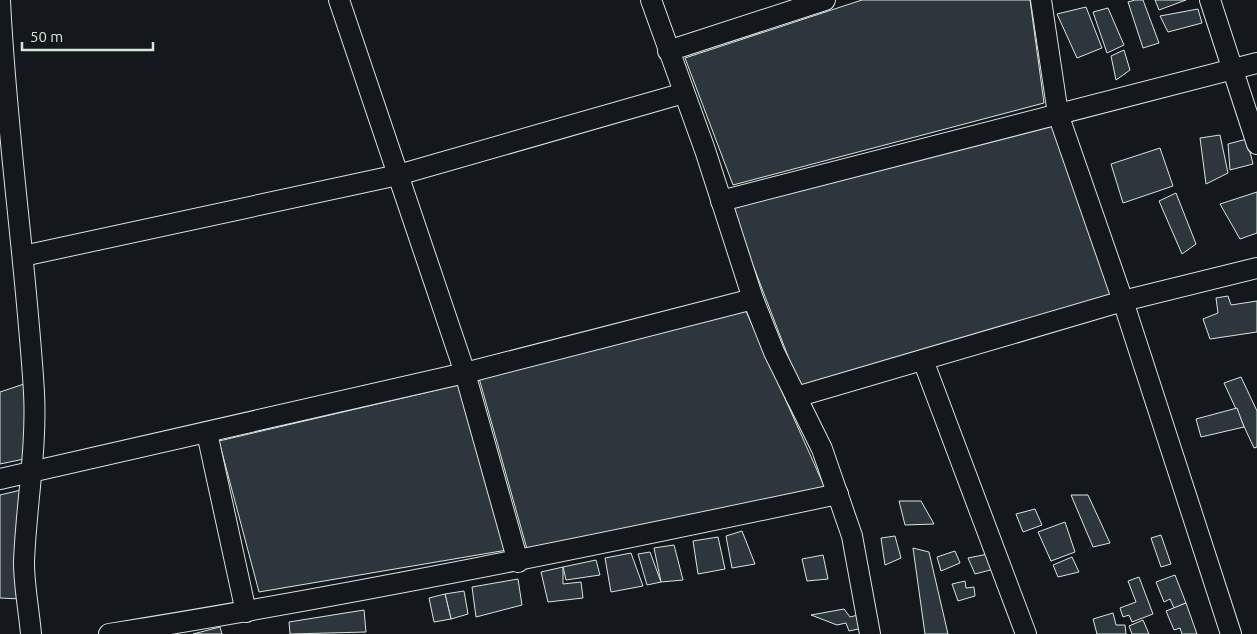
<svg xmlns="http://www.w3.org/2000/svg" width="1257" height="634" font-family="Ubuntu,sans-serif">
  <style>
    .building { fill: #2c363c; stroke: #d8e6dc }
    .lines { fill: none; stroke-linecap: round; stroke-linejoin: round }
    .minor-casing { stroke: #d8e6dc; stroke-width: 22 }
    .minor { stroke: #14181c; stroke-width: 20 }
  </style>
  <rect width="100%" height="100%" fill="#14181c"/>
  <g class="building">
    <polygon points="862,0 1030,0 1044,103 733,185 685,58"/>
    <polygon points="1135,0 1143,0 1159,43 1143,48 1128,2"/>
    <polygon points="1155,0 1186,0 1159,10"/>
    <polygon points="1086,7 1102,48 1077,58 1057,14"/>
    <polygon points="1108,8 1124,45 1107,53 1093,12"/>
    <polygon points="1198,9 1202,23 1168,32 1160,16"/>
    <polygon points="1124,50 1130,70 1116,80 1111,56"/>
    <polygon points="1053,125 1114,297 801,390 731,208"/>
    <polygon points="1220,135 1228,173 1206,184 1200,138"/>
    <polygon points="1247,139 1253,164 1230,170 1228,144"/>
    <polygon points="1160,148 1173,186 1123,203 1111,164"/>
    <polygon points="1257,192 1257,233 1240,239 1220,204"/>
    <polygon points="1176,193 1196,244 1182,254 1159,201"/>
    <polygon points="1228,296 1231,305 1257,301 1257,332 1210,339 1203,319 1218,313 1216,298"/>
    <polygon points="745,309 825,488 527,549 479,378"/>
    <polygon points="1241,377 1257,411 1257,447 1254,448 1224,383"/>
    <polygon points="27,383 24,459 0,464 0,392"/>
    <polygon points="458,385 507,550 259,592 219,441"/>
    <polygon points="1237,408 1244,427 1201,437 1196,419"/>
    <polygon points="21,490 21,599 0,598 0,495"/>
    <polygon points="1071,495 1088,495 1110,543 1093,547"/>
    <polygon points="899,501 921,501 934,524 905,525"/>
    <polygon points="1035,509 1042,525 1023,532 1016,514"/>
    <polygon points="1065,522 1075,552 1051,561 1038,532"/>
    <polygon points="742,531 755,564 732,568 726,536"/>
    <polygon points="1161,535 1171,564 1161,567 1151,538"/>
    <polygon points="895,536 901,558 885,565 881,538"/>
    <polygon points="718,537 725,569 698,574 693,541"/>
    <polygon points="674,545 683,580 661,582 654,548"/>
    <polygon points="913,548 929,552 948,634 925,634"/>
    <polygon points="955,551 960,563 941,571 937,557"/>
    <polygon points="650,552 661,582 647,585 638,554"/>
    <polygon points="631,553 643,586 611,592 605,558"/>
    <polygon points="988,554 994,569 975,574 968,558"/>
    <polygon points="823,555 828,579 807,581 802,559"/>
    <polygon points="1072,557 1079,572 1058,577 1053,565"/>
    <polygon points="596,560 600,575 566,580 563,567"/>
    <polygon points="563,567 563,584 581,582 583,598 548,602 541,572"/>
    <polygon points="1175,575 1186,603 1174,608 1170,599 1164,602 1156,582"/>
    <polygon points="1139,577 1153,614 1132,622 1129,615 1123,617 1120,608 1136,602 1128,581"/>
    <polygon points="518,579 522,605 476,617 472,587"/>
    <polygon points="965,581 966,588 974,587 975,596 958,601 952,584"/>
    <polygon points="464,591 468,614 451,619 445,594"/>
    <polygon points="445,594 451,619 434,622 429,598"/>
    <polygon points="1186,603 1197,634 1182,634 1180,628 1174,630 1166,611"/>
    <polygon points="844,609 850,617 862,614 863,628 849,631 846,623 837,625 811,615"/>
    <polygon points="364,610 366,632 290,634 289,622"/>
    <polygon points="1113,613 1116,625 1125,625 1126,634 1097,634 1093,619"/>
    <polygon points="1143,620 1149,634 1132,634 1129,626"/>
    <polygon points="220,627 222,634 193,634"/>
  </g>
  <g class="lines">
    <defs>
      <g id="minor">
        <path d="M0 0C6 131 26 261 34 392 37 449 26 506 24 562 24 586 29 611 31 634"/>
        <polyline points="339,0 465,373 518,562"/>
        <polyline points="651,0 705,150 753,299 774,352 822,449 852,536 870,634"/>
        <polyline points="1041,0 1058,114 1123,301 1231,634"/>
        <polyline points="1210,0 1257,144"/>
        <polyline points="668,51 825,0"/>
        <polyline points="721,201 1257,63"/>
        <polyline points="23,256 398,175 684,93"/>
        <polyline points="923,360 1026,634"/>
        <polyline points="796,397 1123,301 1257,268"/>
        <polyline points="207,433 246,612"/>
        <polyline points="0,479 465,373 753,299"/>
        <path d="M109 634C354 595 596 545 838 494"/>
      </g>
    </defs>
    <use href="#minor" class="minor-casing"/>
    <use href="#minor" class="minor"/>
  </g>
  <path d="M22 42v8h131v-8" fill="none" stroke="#d8e6dc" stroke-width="2.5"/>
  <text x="30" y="42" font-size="15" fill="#d8e6dc" stroke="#14181c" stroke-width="4" paint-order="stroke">50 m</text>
</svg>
